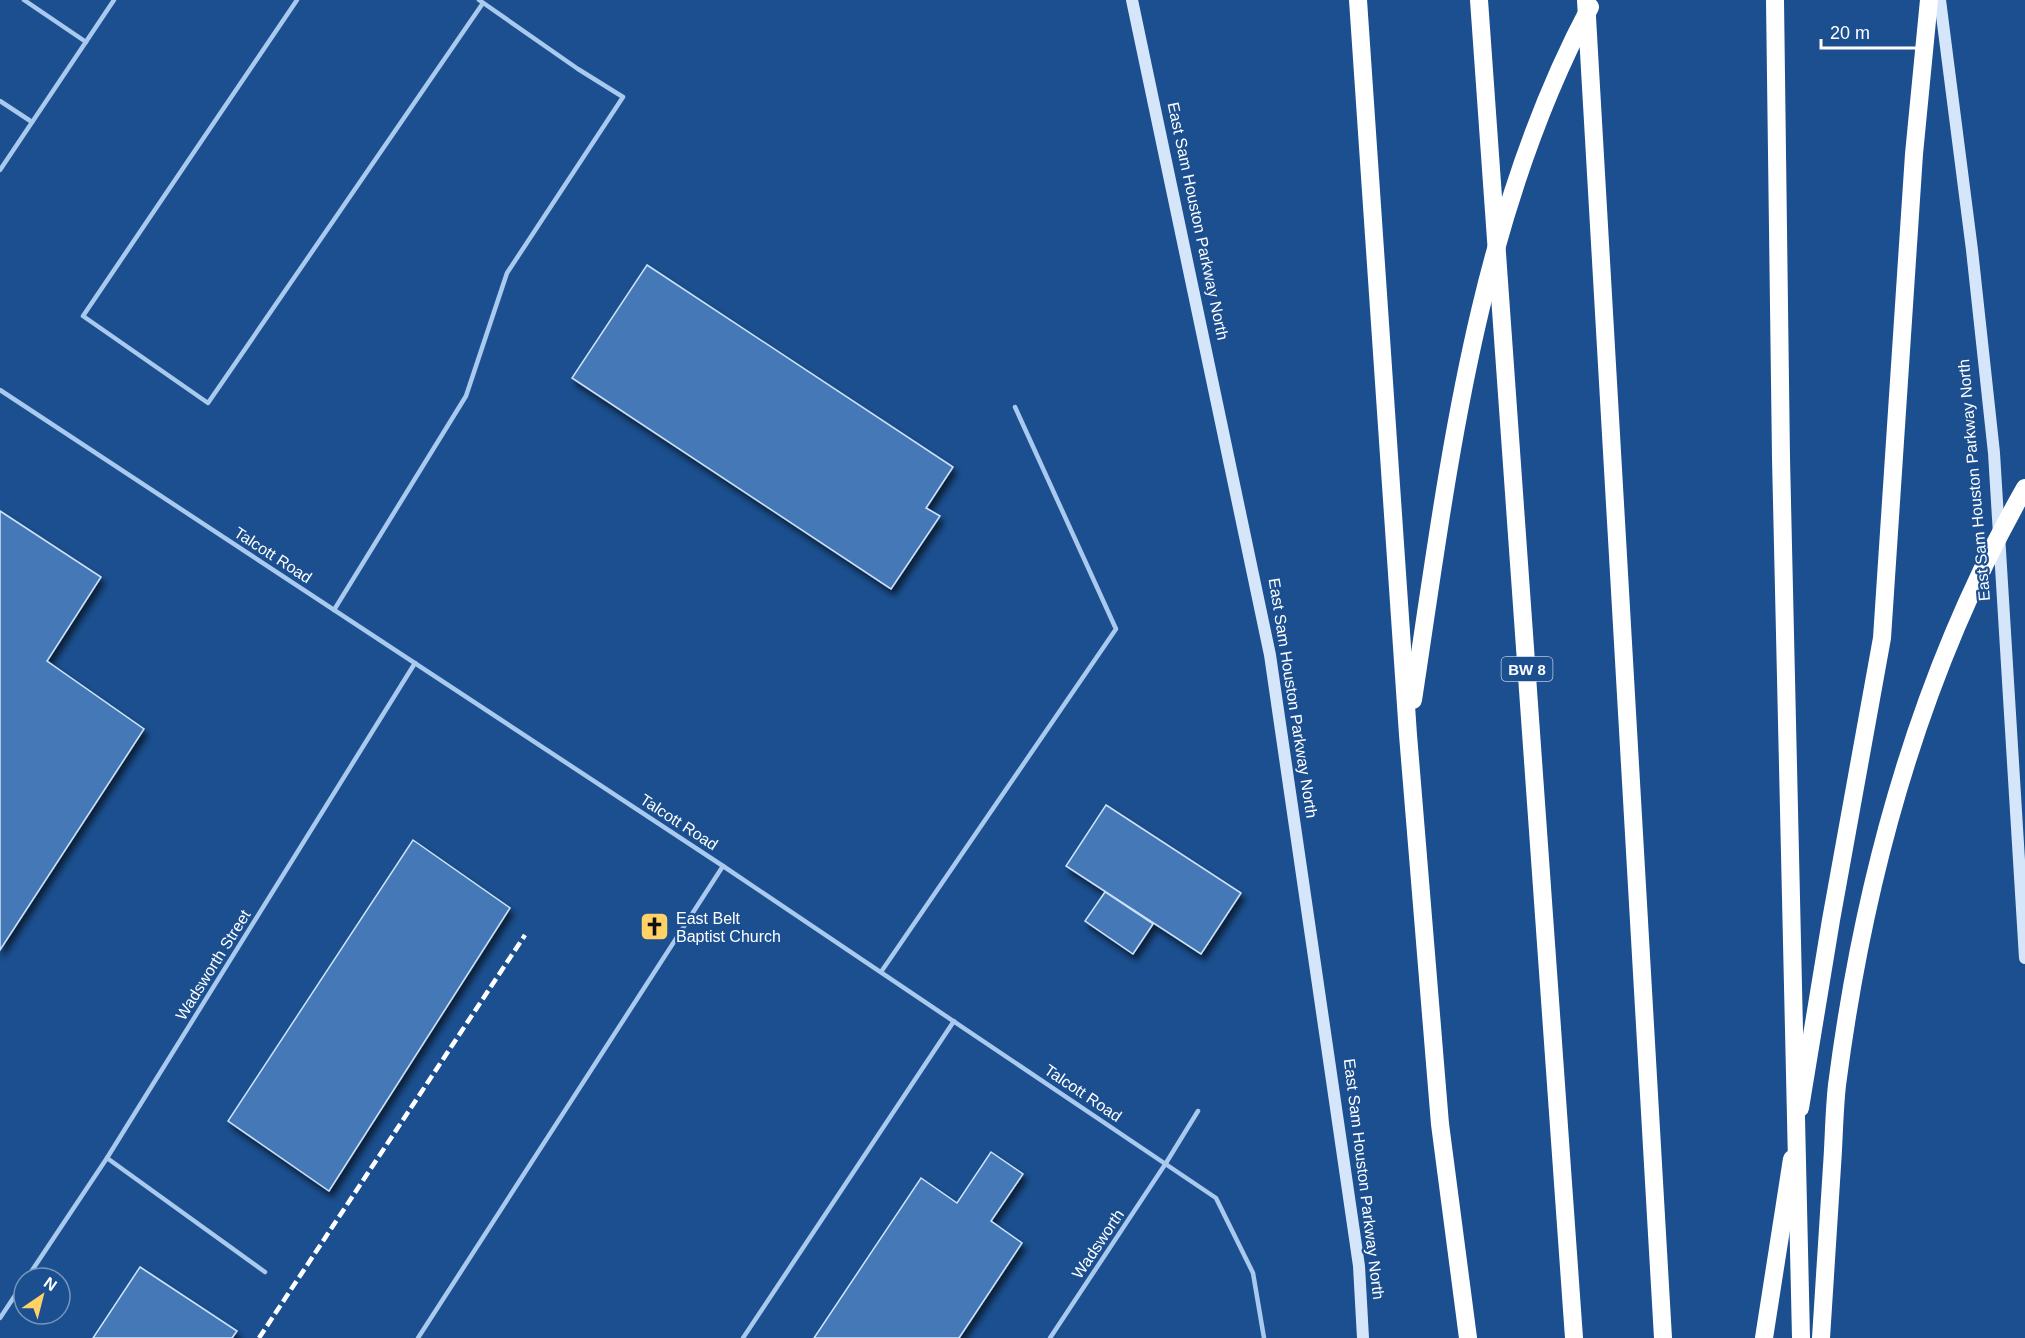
<svg xmlns="http://www.w3.org/2000/svg" width="2025" height="1338" font-family="Helvetica,sans-serif">
  <style>
    .building { fill: #4478b7; stroke: #cfe3fa; stroke-width: 1.5; filter: url(#shadow) }
    .lines { fill: none; stroke-linecap: round; stroke-linejoin: round }
    .service { stroke: #a9c9ee; stroke-width: 4.5 }
    .secondary { stroke: #d6e6fa; stroke-width: 12 }
    .motorway { stroke: #fff; stroke-width: 18 }
    .rail { stroke: #fff; stroke-width: 4.5; stroke-dasharray: 10 4.5; stroke-linecap: butt }
    .motorway-bridge { stroke: #fff; stroke-width: 18 }
    .labels { text-anchor: middle; dominant-baseline: central; stroke-width: 4.5; stroke-linejoin: round; paint-order: stroke }
    .shield { fill: #1b4f8f; stroke: #bbcadd; stroke-width: 1.5 }
    .shield-label { font-size: 15px; font-weight: bold; fill: #fff }
    .street-label { font-size: 16px; fill: #fff; stroke: #1b4f8f }
    .poi-label { font-size: 16px; fill: #fff; stroke: #1b4f8f; text-anchor: start }
  </style>
  <defs>
    <filter id="shadow"><feDropShadow dx="3.5" dy="6" stdDeviation="3" flood-color="#0009"/></filter>
  </defs>
  <rect width="100%" height="100%" fill="#1b4f8f"/>
  <g class="building">
    <polygon points="647,265 953,467 926,508 940,516 891,589 572,378"/>
    <polygon points="0,511 101,577 47,661 144,729 0,950"/>
    <polygon points="1106,805 1241,893 1201,954 1066,866"/>
    <polygon points="413,840 510,908 329,1191 228,1121"/>
    <polygon points="1105,892 1153,924 1133,954 1085,921"/>
    <polygon points="991,1152 1023,1174 991,1221 1022,1243 959,1338 814,1338 921,1178 957,1203"/>
    <polygon points="140,1267 237,1331 232,1338 93,1338"/>
  </g>
  <g class="lines">
    <g class="service">
      <polyline points="24,0 86,42"/>
      <polyline points="297,0 83,316 208,403 483,3"/>
      <polyline points="0,101 32,122"/>
      <polyline points="0,170 114,0"/>
      <polyline points="0,390 723,866 1216,1198 1253,1273 1264,1338"/>
      <polyline points="334,610 466,396 507,273 623,97 578,69 479,0"/>
      <polyline points="881,972 1116,629 1015,407"/>
      <polyline points="107,1158 265,1272"/>
      <polyline points="27,1278 107,1158 415,663"/>
      <polyline points="0,1318 24,1282"/>
      <polyline points="418,1338 723,866"/>
      <polyline points="743,1338 954,1021"/>
      <polyline points="1050,1338 1166,1163 1198,1111"/>
    </g>
    <g class="secondary">
      <polyline points="1132,0 1270,655 1359,1266 1363,1338"/>
      <polyline points="1940,0 1972,250 1994,453 2025,958"/>
    </g>
    <g class="motorway">
      <polyline points="1358,0 1408,735 1440,1124 1468,1338"/>
      <polyline points="1775,0 1781,458"/>
      <path d="M1413 700C1449 464 1476 221 1590 7"/>
      <polyline points="1800,1108 1831,920 1882,638 1914,154 1929,0"/>
      <polyline points="1764,1338 1792,1159"/>
    </g>
    <polyline class="rail" points="259,1338 525,935"/>
    <g class="motorway-bridge">
      <polyline points="1479,0 1574,1338"/>
      <polyline points="1586,0 1663,1338"/>
      <polyline points="1781,458 1801,1338"/>
      <path d="M1821 1338C1825 1281 1828 1223 1832 1166 1834 1139 1834 1112 1837 1085 1864 876 1920 672 2025 488"/>
    </g>
  </g>
  <defs>
    <symbol id="church-square" viewBox="-11 -11 22 22"><rect x="-9" y="-9" width="18" height="18" rx="4" fill="#ffd166" stroke="#1b4f8f"/><path d="M-1.2-6h2.4v3.5h3.3v2.4h-3.3V6h-2.4V-.1h-3.3v-2.4h3.3Z" fill="#111"/></symbol>
  </defs>
  <g fill-rule="evenodd">
    <use href="#church-square" x="638" y="910" width="33" height="33"/>
  </g>
  <g class="labels">
    <rect class="shield" x="1501.5" y="657" width="51" height="24" rx="4.5"/>
    <g class="shield-label">
      <text x="1527" y="669">BW 8</text>
    </g>
    <g class="street-label">
      <text transform="translate(1198 221) rotate(78)">East Sam Houston Parkway North</text>
      <text transform="translate(1974 480) rotate(-95)">East Sam Houston Parkway North</text>
      <text transform="translate(273 555) rotate(33)">Talcott Road</text>
      <text transform="translate(1293 698) rotate(81)">East Sam Houston Parkway North</text>
      <text transform="translate(679 822) rotate(33)">Talcott Road</text>
      <text transform="translate(213 965) rotate(-58)">Wadsworth Street</text>
      <text transform="translate(1083 1093) rotate(34)">Talcott Road</text>
      <text transform="translate(1364 1179) rotate(83)">East Sam Houston Parkway North</text>
      <text transform="translate(1098 1244) rotate(-56)">Wadsworth</text>
    </g>
    <g class="poi-label">
      <text x="676" y="918">East Belt<tspan x="676" dy="18">Baptist Church</tspan></text>
    </g>
  </g>
  <g transform="translate(42 1296) rotate(35)"><circle r="28" fill="#1b4f8f" stroke="#7695bc" stroke-width="1.5"/>
  <path d="M0-4.5L10 22L0 15L-10 22Z" fill="#ffd166"/>
  <text y="-9" font-size="16" font-weight="bold" text-anchor="middle" fill="#ffffff">N</text>
  </g>
  <path d="M1821 39v9h110v-9" fill="none" stroke="#ffffff" stroke-width="3"/>
  <text x="1830" y="39" font-size="18" fill="#ffffff" stroke="#1b4f8f" stroke-width="4.5" paint-order="stroke">20 m</text>
</svg>
